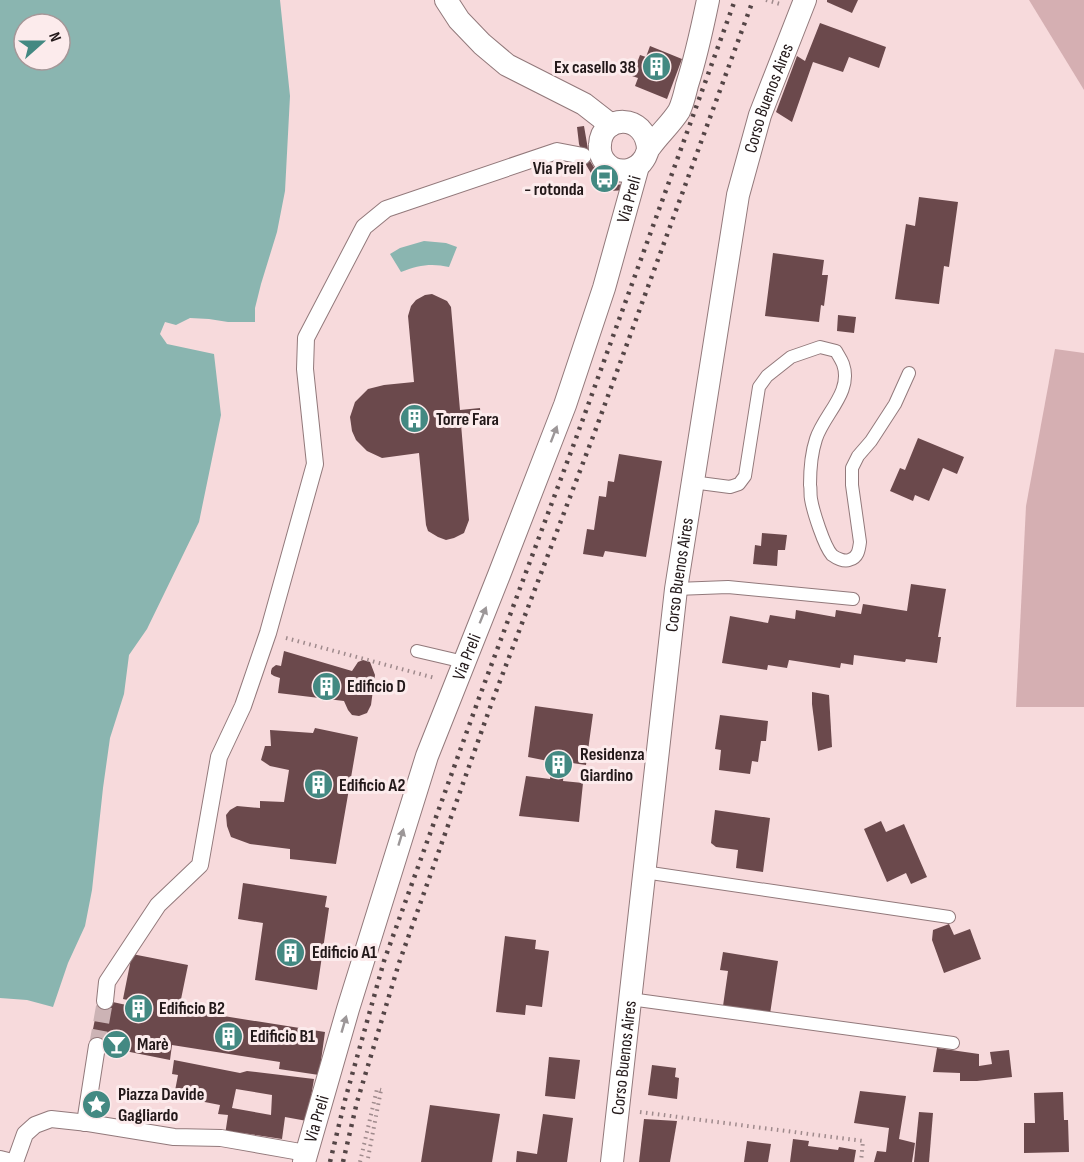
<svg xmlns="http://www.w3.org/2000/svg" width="1084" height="1162" font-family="'Sofia Sans Condensed',sans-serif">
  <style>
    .green { fill: #d5afb2 }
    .water { fill: #8ab5b0; fill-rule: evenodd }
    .building { fill: #6b494c; fill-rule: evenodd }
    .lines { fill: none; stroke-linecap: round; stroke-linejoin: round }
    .pedestrian-tunnel { stroke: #ccb3b5; stroke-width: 16; stroke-dasharray: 16 8; stroke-linecap: butt }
    .service-casing { stroke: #92797b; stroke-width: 14 }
    .pedestrian-casing { stroke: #92797b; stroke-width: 18 }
    .minor-casing { stroke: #92797b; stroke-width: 24 }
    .path { stroke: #9f8a8c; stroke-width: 4; stroke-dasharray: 1.5 4.5; stroke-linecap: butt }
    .service { stroke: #fff; stroke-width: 12 }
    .pedestrian { stroke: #fff; stroke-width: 16 }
    .minor { stroke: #fff; stroke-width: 22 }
    .rail { stroke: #544546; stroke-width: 4.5; stroke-dasharray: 3 6; stroke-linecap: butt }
    .oneway { fill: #9c9798 }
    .labels { text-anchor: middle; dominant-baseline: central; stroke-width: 6; stroke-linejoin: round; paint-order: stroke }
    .poi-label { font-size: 18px; font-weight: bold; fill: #221819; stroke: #fcebec; text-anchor: start }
    .street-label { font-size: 18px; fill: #221819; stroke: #fcebec }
  </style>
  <rect width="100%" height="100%" fill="#f7dadc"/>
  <g class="green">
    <polygon points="1029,0 1084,0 1084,90"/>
    <polygon points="1055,349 1084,353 1084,707 1016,707 1026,506"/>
  </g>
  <g class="water">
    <path d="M0 0H280L290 96 285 191 277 232 261 284 255 308V322H228L209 319 190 318 176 325 165 322 160 334 167 344 214 354 221 415 199 522 147 629 129 655 124 694 110 738 103 788 92 890 85 926 68 963 53 1007 27 1000 0 998ZM24 24H60V60H24Z"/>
    <path d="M424 241 446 243 457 247 449 267C432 263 418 265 401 272L390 254 400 248Z"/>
  </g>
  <g class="building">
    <polygon points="827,0 858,0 852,13 827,2"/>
    <polygon points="820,23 886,47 879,68 849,57 843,72 813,62 792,122 776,112 797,56 805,61"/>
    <polygon points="650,46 682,59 667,99 635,86 638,78 632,76 640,55 646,57"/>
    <polygon points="584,126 590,161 600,177 613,185 627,184 627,190 609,191 595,180 585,163 579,144 577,127"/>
    <polygon points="919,197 958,202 949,267 944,266 939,304 895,299 906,224 915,226"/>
    <polygon points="773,253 824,260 822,275 828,275 824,306 821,305 819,322 765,316"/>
    <polygon points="432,294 447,301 451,307 460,410 480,408 481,422 461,424 469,520 464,533 454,538 446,540 438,537 428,531 426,525 419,453 382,458 367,451 356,440 352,431 350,417 355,402 368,389 384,385 414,382 408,316 411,306 416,300 425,295"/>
    <polygon points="838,315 856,317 854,333 837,331"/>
    <polygon points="918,438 964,457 957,474 943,468 929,501 915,495 913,501 890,491 900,468 905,470"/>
    <polygon points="619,454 662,461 646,557 605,551 603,557 583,554 587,529 594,530 599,496 606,497 608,481 614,482"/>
    <polygon points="762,533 787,535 785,550 778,550 777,566 753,564 755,545 761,546"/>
    <polygon points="911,584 946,589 938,637 941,637 937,663 906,659 905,662 854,655 853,665 841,663 840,668 789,660 787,668 768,665 767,670 722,663 730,616 768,623 770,615 795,619 796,610 835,617 836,610 861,614 863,604 907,611"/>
    <polygon points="284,651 352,671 358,662 363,660 370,662 375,675 371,705 367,713 359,716 352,715 348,710 344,701 278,693 280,678 274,676 271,674 271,671 272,668 276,665 281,666"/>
    <polygon points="812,692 829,695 832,747 818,751 812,704"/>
    <polygon points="535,706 593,714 586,765 565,762 563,781 583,783 579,822 519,816 526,776 550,779 553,762 528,757"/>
    <polygon points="720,715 768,721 766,741 761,741 758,762 752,761 750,774 719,770 721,750 715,749"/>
    <polygon points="315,728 358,737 336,864 290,859 290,849 250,844 231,837 227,826 226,815 230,810 237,806 260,808 260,801 284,802 289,770 270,766 261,760 265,746 271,746 270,730 313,733"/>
    <polygon points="715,810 770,818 763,872 736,868 738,850 716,847 711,843"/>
    <polygon points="881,821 886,832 904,824 927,877 911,884 906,873 887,882 864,829"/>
    <polygon points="243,883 327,896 325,907 329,908 317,990 255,980 263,923 238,919"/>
    <polygon points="949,924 954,935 970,929 981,959 944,973 932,940 933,930"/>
    <polygon points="505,936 536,940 535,949 549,951 542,1007 526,1005 525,1015 496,1012"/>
    <polygon points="723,952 778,961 770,1014 723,1006 728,971 720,970"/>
    <polygon points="132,954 188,965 179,1009 325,1032 319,1075 279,1069 280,1062 172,1045 170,1060 90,1044 99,999 131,1006 132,1001 123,999"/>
    <polygon points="937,1048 979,1054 979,1066 992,1064 990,1052 1009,1050 1012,1077 977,1081 960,1081 960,1073 933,1072"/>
    <polygon points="549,1057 580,1060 575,1099 545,1096"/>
    <path d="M174 1060 240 1073 247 1071 314 1079 307 1121 285 1117 282 1139 242 1133 241 1138 225 1135 228 1115 218 1114 220 1105 174 1096 178 1075 172 1074ZM236 1089 272 1095 271 1115 232 1108Z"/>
    <polygon points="652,1065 676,1068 675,1077 679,1078 677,1099 648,1095"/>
    <polygon points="860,1091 906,1096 899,1139 915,1143 912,1162 874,1162 877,1151 886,1152 889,1128 854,1123"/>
    <polygon points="1063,1092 1064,1120 1068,1120 1069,1152 1024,1153 1024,1123 1035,1123 1034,1093"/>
    <polygon points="430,1105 500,1114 492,1162 421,1162"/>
    <polygon points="919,1112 933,1113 929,1162 914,1162"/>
    <polygon points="543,1114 573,1118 567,1162 516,1162 517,1151 537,1154"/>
    <polygon points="644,1119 677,1121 670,1162 639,1162"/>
    <polygon points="793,1139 809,1141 808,1146 838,1150 839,1147 856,1150 854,1162 790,1162"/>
    <polygon points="747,1141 771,1144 768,1162 744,1162"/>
  </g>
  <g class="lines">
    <polyline class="pedestrian-tunnel" points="97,1046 105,1001"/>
    <defs>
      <g id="service">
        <path d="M692 482 730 487 739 484 745 476 759 387 767 376 791 357 820 347 836 351C838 355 841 359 843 364 853 392 824 414 816 439 811 454 810 470 810 485 811 489 810 494 811 499 813 511 824 546 832 555 836 558 844 562 849 560 858 558 859 550 860 542L852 485V468L858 456 871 441 895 404 909 373"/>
        <polyline points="676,589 728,587 853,599"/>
        <polyline points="417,651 464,662"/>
        <polyline points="644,872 949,917"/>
        <polyline points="630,999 953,1043"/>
      </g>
      <g id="pedestrian">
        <polyline points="105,1001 107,982 158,905 200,865 219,757 243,706 268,633 315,464 305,369 306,338 364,227 386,209 557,151 583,156"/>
        <polyline points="85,1123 97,1046"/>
        <polyline points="0,1159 12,1162"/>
        <polyline points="15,1162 25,1134 35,1125 51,1119 88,1123 174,1137 221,1138 306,1153"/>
      </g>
      <g id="minor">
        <polyline points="446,0 459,20 482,44 507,65 584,104 611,125"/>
        <path d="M648 149C646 113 601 114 600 145 599 154 604 163 612 168 624 174 638 169 644 159 647 155 647 150 650 147 659 134 671 124 679 111 683 103 685 93 687 85 696 57 702 29 708 0"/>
        <path id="s1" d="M304 1162 348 1009 427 756 499 575 565 405 604 288 638 166"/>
        <path id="s2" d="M612 1162 676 589 738 195 760 115 805 0"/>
      </g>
    </defs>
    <use href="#service" class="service-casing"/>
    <use href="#pedestrian" class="pedestrian-casing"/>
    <use href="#minor" class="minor-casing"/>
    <g class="path">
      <polyline points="766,0 780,4"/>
      <polyline points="286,638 435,678"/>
      <polyline points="640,1112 863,1141 861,1162"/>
      <polyline points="368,1158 381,1090"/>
      <polyline points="360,1162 377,1089 381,1090"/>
    </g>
    <use href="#service" class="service"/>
    <use href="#pedestrian" class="pedestrian"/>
    <use href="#minor" class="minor"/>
    <g class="rail">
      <polyline points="330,1162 345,1100 384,961 479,698 575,441 735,0"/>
      <polyline points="343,1162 357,1102 399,963 492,702 594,434 752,3"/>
    </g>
  </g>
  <defs><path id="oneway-solid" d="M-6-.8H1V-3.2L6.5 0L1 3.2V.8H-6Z" transform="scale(1.5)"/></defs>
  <g class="oneway">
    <use href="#oneway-solid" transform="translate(554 434) rotate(-69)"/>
    <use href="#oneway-solid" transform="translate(483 615) rotate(-68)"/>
    <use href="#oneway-solid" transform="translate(401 837) rotate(-73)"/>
    <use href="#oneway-solid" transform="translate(344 1024) rotate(-74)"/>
  </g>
  <defs>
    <symbol id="building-disc" viewBox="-11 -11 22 22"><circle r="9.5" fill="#438982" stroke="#fcebec"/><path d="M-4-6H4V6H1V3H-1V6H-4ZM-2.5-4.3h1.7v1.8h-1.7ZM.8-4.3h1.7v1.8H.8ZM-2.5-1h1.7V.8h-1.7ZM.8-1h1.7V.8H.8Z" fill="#fff"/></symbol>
    <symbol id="bus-disc" viewBox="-11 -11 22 22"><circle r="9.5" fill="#438982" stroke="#fcebec"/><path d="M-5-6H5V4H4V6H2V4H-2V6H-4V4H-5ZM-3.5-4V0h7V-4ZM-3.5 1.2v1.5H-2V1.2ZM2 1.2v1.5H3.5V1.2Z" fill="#fff"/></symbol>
    <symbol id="bar-disc" viewBox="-11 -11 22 22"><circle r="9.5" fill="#438982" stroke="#fcebec"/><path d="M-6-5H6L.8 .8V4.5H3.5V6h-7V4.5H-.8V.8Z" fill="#fff"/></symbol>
    <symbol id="sight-disc" viewBox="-11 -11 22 22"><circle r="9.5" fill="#438982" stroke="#fcebec"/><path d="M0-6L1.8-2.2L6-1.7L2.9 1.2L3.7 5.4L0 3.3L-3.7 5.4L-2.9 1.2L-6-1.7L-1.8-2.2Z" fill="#fff"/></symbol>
  </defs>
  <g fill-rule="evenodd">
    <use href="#building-disc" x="640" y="50" width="33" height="33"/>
    <use href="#bus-disc" x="588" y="162" width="33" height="33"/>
    <use href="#building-disc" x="398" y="402" width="33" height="33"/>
    <use href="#building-disc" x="310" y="670" width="33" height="33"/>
    <use href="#building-disc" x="542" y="748" width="33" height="33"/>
    <use href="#building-disc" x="302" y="768" width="33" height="33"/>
    <use href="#building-disc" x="274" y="936" width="33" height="33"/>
    <use href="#building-disc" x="122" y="992" width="33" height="33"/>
    <use href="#building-disc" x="212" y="1020" width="33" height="33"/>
    <use href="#bar-disc" x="100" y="1028" width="33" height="33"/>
    <use href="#sight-disc" x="80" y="1088" width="33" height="33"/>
  </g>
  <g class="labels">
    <g class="poi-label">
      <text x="636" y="67" text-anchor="end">Ex casello 38</text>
      <text x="584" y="168" text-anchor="end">Via Preli<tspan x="584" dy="21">- rotonda</tspan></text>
      <text x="436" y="419">Torre Fara</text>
      <text x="347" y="686">Edificio D</text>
      <text x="580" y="754">Residenza<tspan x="580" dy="21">Giardino</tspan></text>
      <text x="339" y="785">Edificio A2</text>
      <text x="312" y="952">Edificio A1</text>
      <text x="159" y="1008">Edificio B2</text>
      <text x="250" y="1036">Edificio B1</text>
      <text x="137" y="1044">Marè</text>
      <text x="118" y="1094">Piazza Davide<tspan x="118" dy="21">Gagliardo</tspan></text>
    </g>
    <g class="street-label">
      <text stroke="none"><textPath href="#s2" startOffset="1077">Corso Buenos Aires</textPath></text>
      <text stroke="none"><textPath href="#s1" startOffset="1017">Via Preli</textPath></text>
      <text stroke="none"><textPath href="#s2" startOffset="591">Corso Buenos Aires</textPath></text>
      <text stroke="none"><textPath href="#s1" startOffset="531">Via Preli</textPath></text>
      <text stroke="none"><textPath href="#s2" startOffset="105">Corso Buenos Aires</textPath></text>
      <text stroke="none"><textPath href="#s1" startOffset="45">Via Preli</textPath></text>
    </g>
  </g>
  <g transform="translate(42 42) rotate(69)"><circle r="28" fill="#fcebec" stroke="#a59798" stroke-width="1.5"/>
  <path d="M0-4.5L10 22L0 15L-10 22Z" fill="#438982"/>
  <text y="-9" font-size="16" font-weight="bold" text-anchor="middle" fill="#221819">N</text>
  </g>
</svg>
